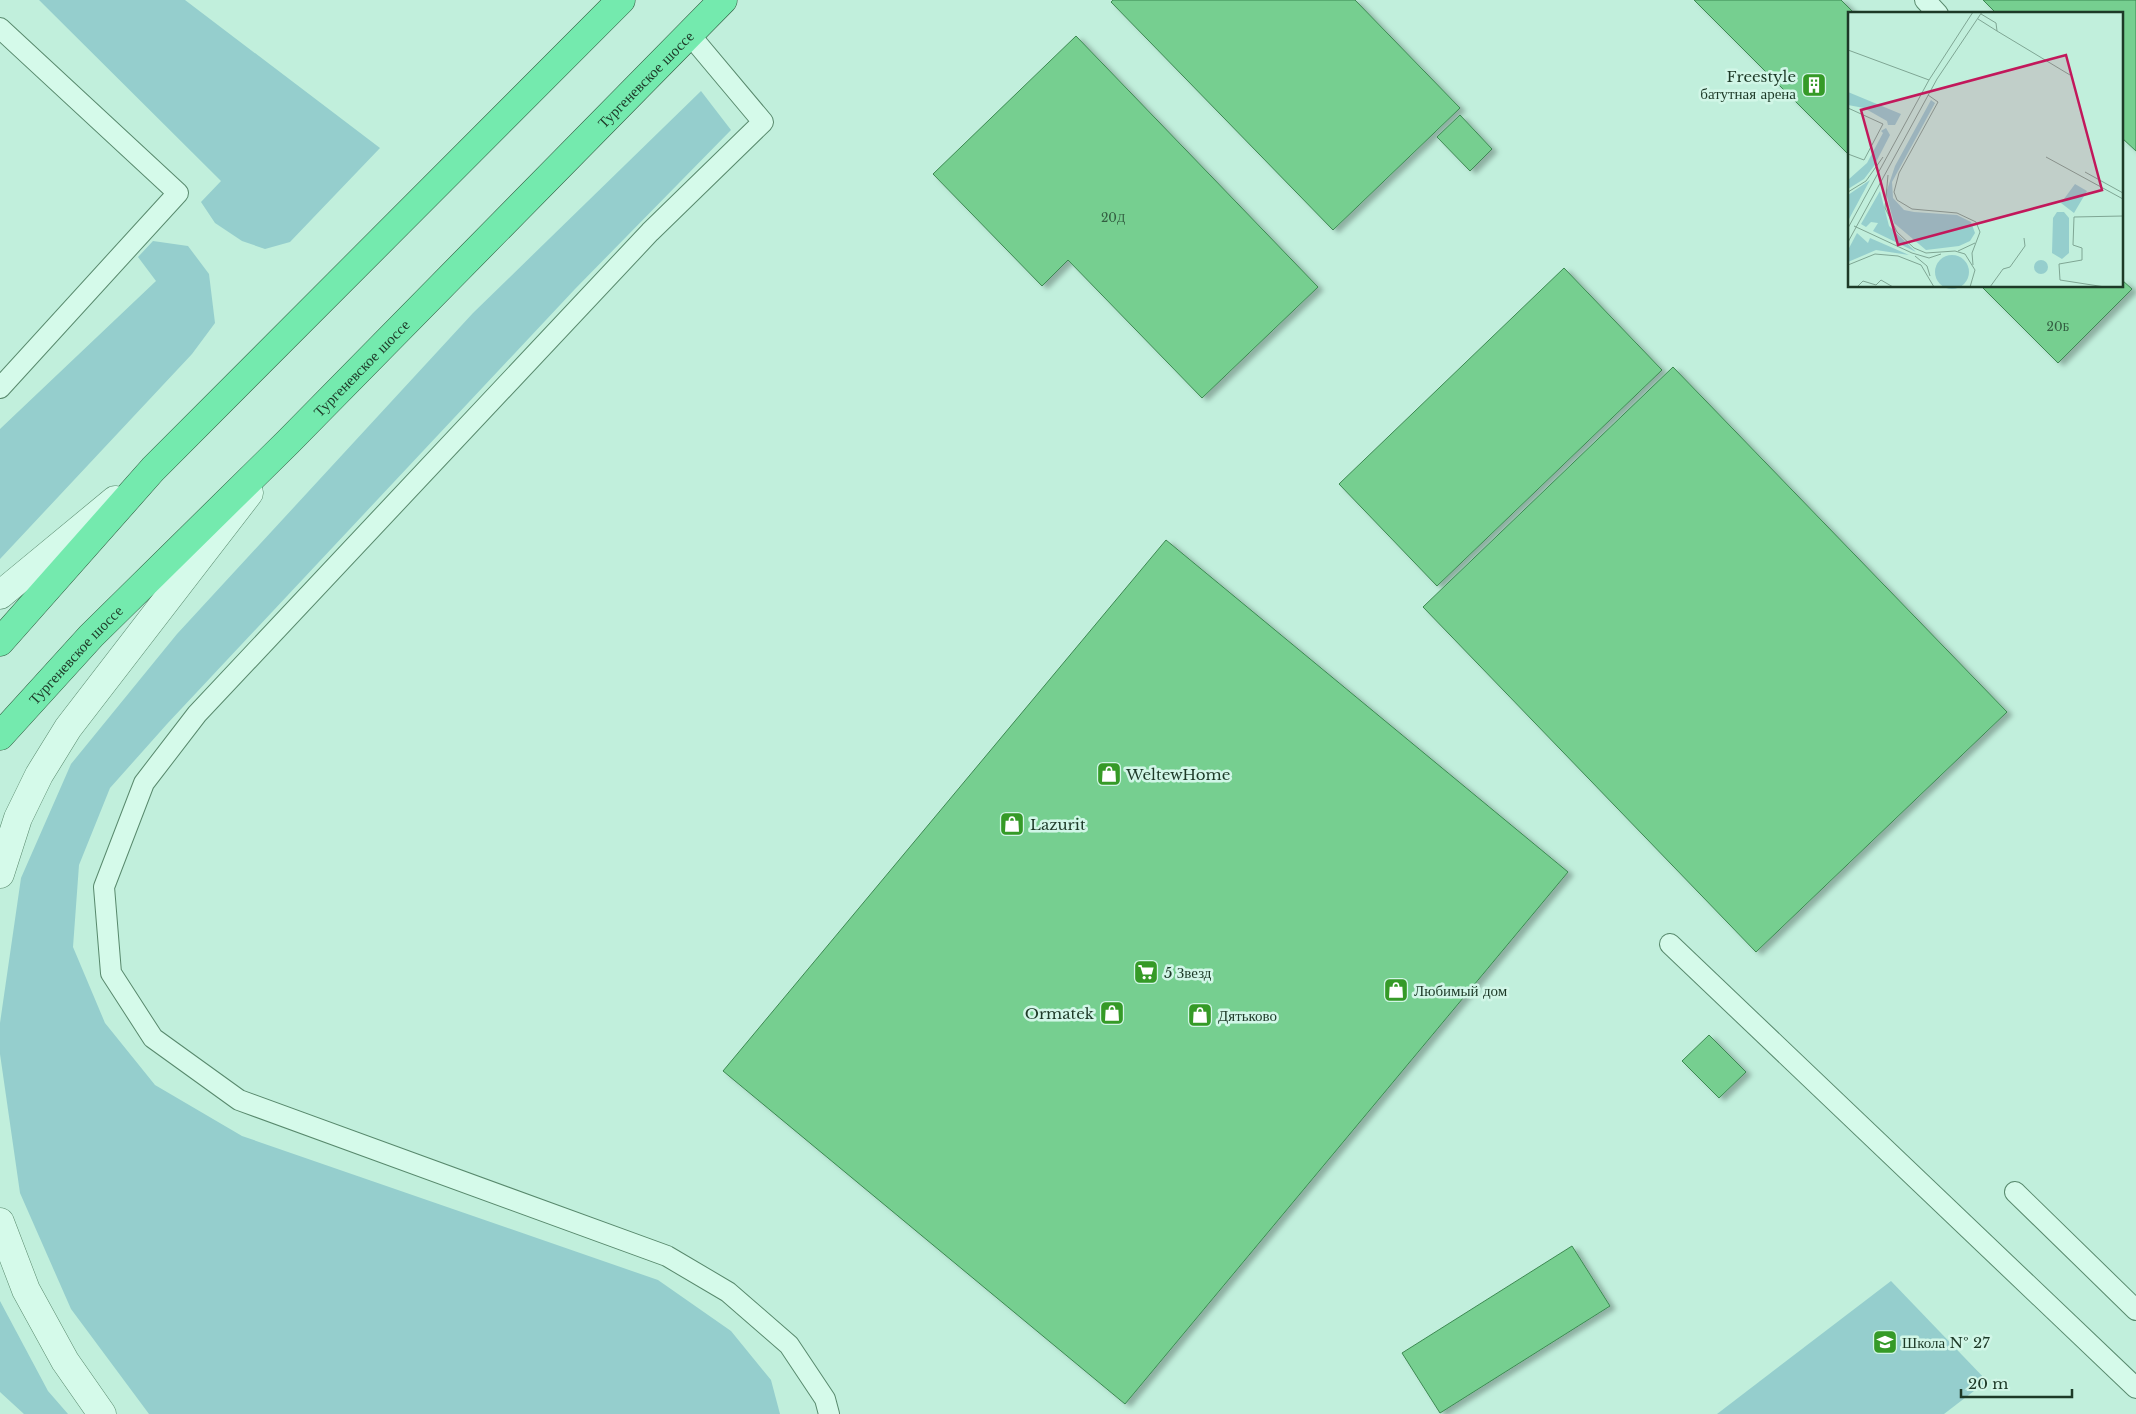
<svg xmlns="http://www.w3.org/2000/svg" width="2136" height="1414" font-family="'Libre Baskerville',serif">
  <style>
    .green { fill: #95cecd }
    .building { fill: #76cf90; stroke: #3d8952; filter: url(#shadow) }
    .lines { fill: none; stroke-linecap: round; stroke-linejoin: round }
    .service-casing { stroke: #58896d; stroke-width: 22 }
    .minor-casing { stroke: #58896d; stroke-width: 29 }
    .trunk-casing { stroke: #2d573b; stroke-width: 29 }
    .service { stroke: #d5faea; stroke-width: 20 }
    .minor { stroke: #d5faea; stroke-width: 28 }
    .trunk { stroke: #74eaae; stroke-width: 28 }
    .labels { text-anchor: middle; dominant-baseline: central; stroke-width: 5; stroke-linejoin: round; paint-order: stroke }
    .number-label { font-size: 12px; fill: #335e41 }
    .poi-label { font-size: 15px; fill: #1d3927; stroke: #d1f6e7; text-anchor: start }
    .street-label { font-size: 15px; fill: #1d3927; stroke: #d1f6e7 }
    .inset-road { fill: none; stroke: #7fa694; stroke-width: 1 }
    .view { fill: #c2185b; fill-opacity: 0.15; stroke: #c2185b; stroke-width: 2.5 }
    .inset-edge { fill: none; stroke: #1d3927; stroke-width: 2.5 }
  </style>
  <defs>
    <filter id="shadow"><feDropShadow dx="5.5" dy="3" stdDeviation="2.5" flood-color="#0004"/></filter>
  </defs>
  <rect width="100%" height="100%" fill="#c1efdc"/>
  <g class="green">
    <polygon points="39,0 185,0 380,148 290,242 265,249 242,241 215,223 201,202 221,181"/>
    <polygon points="701,91 731,130 575,289 167,724 110,788 79,865 73,947 105,1023 155,1085 242,1136 658,1280 731,1331 771,1380 780,1414 149,1414 71,1309 20,1193 0,1054 0,1023 21,878 71,764 177,634 473,313"/>
    <polygon points="153,241 188,246 209,274 215,323 192,354 0,559 0,429 156,281 138,257"/>
    <polygon points="1891,1281 1987,1381 1944,1414 1717,1414"/>
    <polygon points="0,1301 48,1391 68,1414 24,1414 0,1392"/>
  </g>
  <g class="building">
    <polygon points="1113,0 1355,0 1460,108 1333,230 1111,2"/>
    <polygon points="1694,0 1841,0 1855,14 1850,14 1850,156"/>
    <polygon points="1983,0 2136,0 2136,151 2122,138 2122,14 1997,14"/>
    <polygon points="1076,36 1318,287 1202,398 1068,260 1042,286 933,174"/>
    <polygon points="1460,115 1492,149 1470,171 1437,137"/>
    <polygon points="1564,268 1662,370 1437,586 1339,484"/>
    <polygon points="2122,280 2132,289 2058,363 1981,286 2122,286"/>
    <polygon points="1673,367 2007,712 1756,952 1423,607"/>
    <polygon points="1166,540 1568,872 1125,1404 723,1071"/>
    <polygon points="1709,1035 1746,1072 1719,1098 1682,1061"/>
    <polygon points="1572,1246 1610,1306 1440,1413 1402,1353"/>
  </g>
  <g class="lines">
    <defs>
      <g id="service">
        <polyline points="1925,0 1938,14"/>
        <polyline points="0,28 178,193 0,388"/>
        <polyline points="690,35 763,122 650,232 197,714 144,783 104,887 111,973 153,1038 239,1100 667,1256 728,1292 789,1345 825,1399 829,1414"/>
        <polyline points="1670,944 2136,1388"/>
        <polyline points="2015,1192 2136,1310"/>
      </g>
      <g id="minor">
        <polyline points="0,595 115,500"/>
        <polyline points="0,874 18,818 39,775 68,728 249,493"/>
        <polyline points="0,1222 26,1290 65,1361 102,1414"/>
      </g>
      <g id="trunk">
        <polyline points="0,642 153,469 621,0"/>
        <path id="s1" d="M0 736 91 636 288 442 723 0"/>
      </g>
    </defs>
    <use href="#service" class="service-casing"/>
    <use href="#minor" class="minor-casing"/>
    <use href="#trunk" class="trunk-casing"/>
    <use href="#service" class="service"/>
    <use href="#minor" class="minor"/>
    <use href="#trunk" class="trunk"/>
  </g>
  <defs>
    <symbol id="building-square" viewBox="-11 -11 22 22"><rect x="-9" y="-9" width="18" height="18" rx="4" fill="#359a27" stroke="#d1f6e7"/><path d="M-4-6H4V6H1V3H-1V6H-4ZM-2.5-4.3h1.7v1.8h-1.7ZM.8-4.3h1.7v1.8H.8ZM-2.5-1h1.7V.8h-1.7ZM.8-1h1.7V.8H.8Z" fill="#fff"/></symbol>
    <symbol id="shop-square" viewBox="-11 -11 22 22"><rect x="-9" y="-9" width="18" height="18" rx="4" fill="#359a27" stroke="#d1f6e7"/><path d="M-5-2.5h2.3a2.7 3.5 0 0 1 5.4 0H5L5.5 6h-11ZM-1.5-2.5h3a1.5 2.3 0 0 0-3 0Z" fill="#fff"/></symbol>
    <symbol id="supermarket-square" viewBox="-11 -11 22 22"><rect x="-9" y="-9" width="18" height="18" rx="4" fill="#359a27" stroke="#d1f6e7"/><path d="M-6-5.5h2.5l.6 2H6L4.5 2H-2.5L-4.4-4H-6ZM-1.5 3.2a1.3 1.3 0 1 0 .1 0ZM3 3.2a1.3 1.3 0 1 0 .1 0Z" fill="#fff"/></symbol>
    <symbol id="school-square" viewBox="-11 -11 22 22"><rect x="-9" y="-9" width="18" height="18" rx="4" fill="#359a27" stroke="#d1f6e7"/><path d="M0-5L7-2L0 1L-7-2ZM-4 1L0 2.5L4 1V4Q0 6-4 4Z" fill="#fff"/></symbol>
  </defs>
  <g fill-rule="evenodd">
    <use href="#building-square" x="1800" y="71" width="28" height="28"/>
    <use href="#shop-square" x="1095" y="760" width="28" height="28"/>
    <use href="#shop-square" x="998" y="810" width="28" height="28"/>
    <use href="#supermarket-square" x="1132" y="958" width="28" height="28"/>
    <use href="#shop-square" x="1382" y="976" width="28" height="28"/>
    <use href="#shop-square" x="1098" y="999" width="28" height="28"/>
    <use href="#shop-square" x="1186" y="1001" width="28" height="28"/>
    <use href="#school-square" x="1871" y="1328" width="28" height="28"/>
  </g>
  <g class="labels">
    <g class="number-label">
      <text x="1113" y="217">20Д</text>
      <text x="2058" y="326">20Б</text>
    </g>
    <g class="poi-label">
      <text x="1796" y="76" text-anchor="end">Freestyle<tspan x="1796" dy="17">батутная арена</tspan></text>
      <text x="1126" y="774">WeltewHome</text>
      <text x="1030" y="824">Lazurit</text>
      <text x="1164" y="972">5 Звезд</text>
      <text x="1414" y="990">Любимый дом</text>
      <text x="1094" y="1013" text-anchor="end">Ormatek</text>
      <text x="1218" y="1015">Дятьково</text>
      <text x="1902" y="1342">Школа № 27</text>
    </g>
    <g class="street-label">
      <text stroke="none"><textPath href="#s1" startOffset="921">Тургеневское шоссе</textPath></text>
      <text stroke="none"><textPath href="#s1" startOffset="516">Тургеневское шоссе</textPath></text>
      <text stroke="none"><textPath href="#s1" startOffset="111">Тургеневское шоссе</textPath></text>
    </g>
  </g>
  <g transform="translate(1848 12)">
    <rect width="275" height="275" fill="#c1efdc"/>
    <path d="M0 80 53 102 47 113H40L39 109 16 96 0 93ZM83 88 87 91 44 170 45 186 56 198 66 200 109 203 123 210 127 221 122 229 111 234 78 238 46 211 38 181 47 154ZM38 116 42 123 26 154 16 167 0 177V168L19 151 35 121 33 119ZM22 168 1 207 0 206V183ZM227 172 239 179 226 201 213 191ZM32 179 41 214 68 240 25 219 30 211 23 210 18 215 13 212ZM209 200H216L221 206V241L214 247 204 241 205 206ZM9 221 20 231 22 226 61 243 28 238 0 250V238ZM87 260a17 17 0 1 1 34 0a17 17 0 1 1-34 0ZM186 255a7 7 0 1 1 14 0a7 7 0 1 1-14 0Z" fill="#95cecd"/>
    <path class="inset-road" d="M133 2 148 11 149 19 222 63M130 7 149 19M0 38 81 68M80 83 90 90 51 161 46 180 49 188 64 197 109 201 128 210 132 220 124 241 125 253M0 96 35 112 16 148 0 142M198 145 275 187M237 160 275 181M40 163 37 196 49 220 66 236 78 241 107 239 117 242 127 258 122 275M0 180 18 169 35 145M6 214 64 241 81 246 93 242M0 216 81 68 125 0M0 230 89 67 134 0M110 239 127 231M67 244 79 254 82 264M0 253 27 242 50 244 73 253 86 275M9 275 15 269 28 273 33 268 45 275M142 275 155 257 162 255 177 234 176 226M257 275 212 268 211 252 234 248V236L225 233 226 205 275 204"/>
    <path class="view" d="M218 43 254 178 50 233 13 98Z"/>
    <rect width="275" height="275" class="inset-edge"/>
  </g>
  <path d="M1961 1389v8h111v-8" fill="none" stroke="#1d3927" stroke-width="2.5"/>
  <text x="1968" y="1389" font-size="15" fill="#1d3927" stroke="#d1f6e7" stroke-width="4" paint-order="stroke">20 m</text>
</svg>
